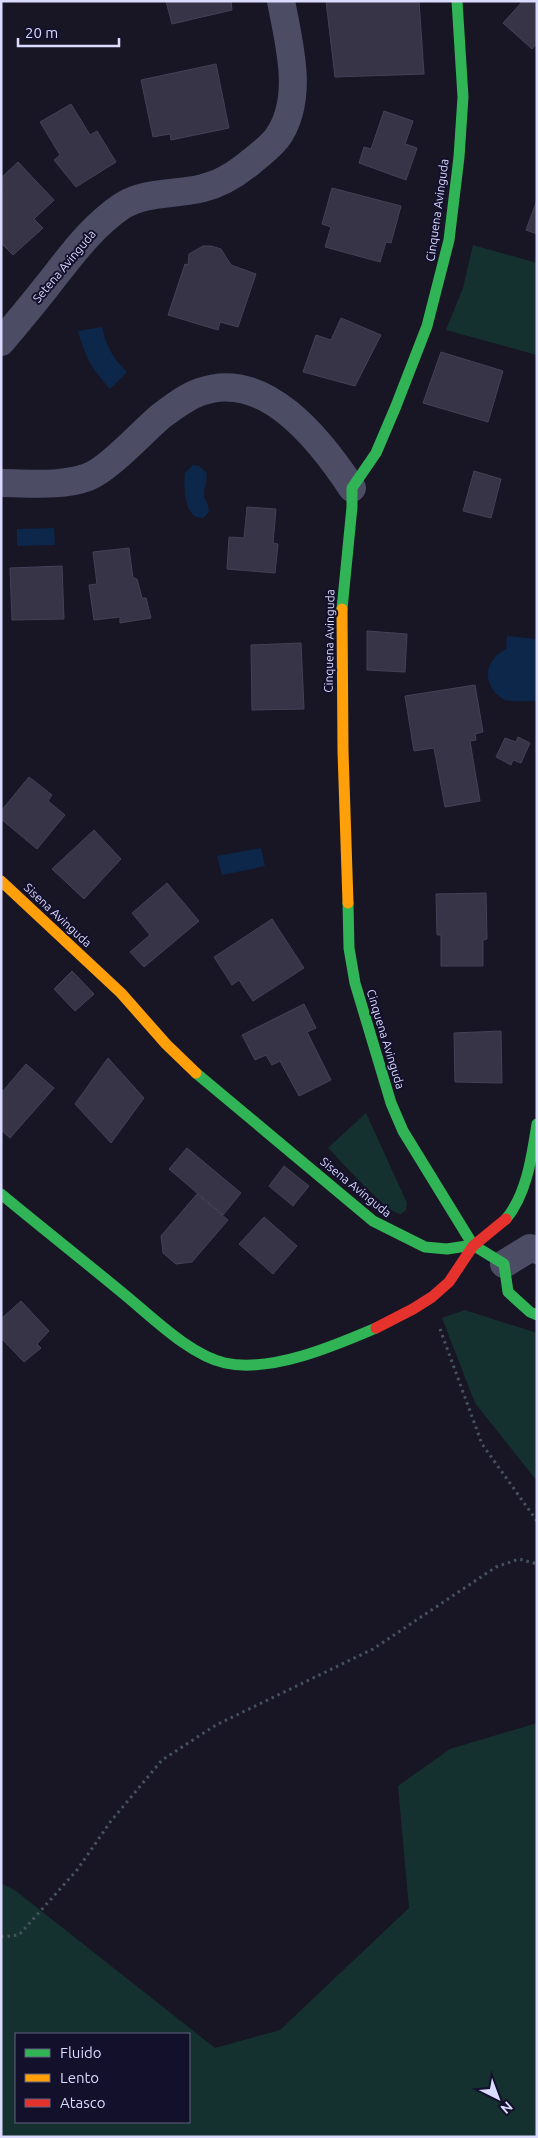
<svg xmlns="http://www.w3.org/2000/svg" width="538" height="2138" font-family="Ubuntu,sans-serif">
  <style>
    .green { fill: #14312f; fill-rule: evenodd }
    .water { fill: #0d274a }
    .building { fill: #363446; stroke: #444158 }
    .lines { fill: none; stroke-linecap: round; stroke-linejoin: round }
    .path { stroke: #455360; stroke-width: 3; stroke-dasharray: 2.5 4; stroke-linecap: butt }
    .street { stroke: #4c4c65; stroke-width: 28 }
    .fast { stroke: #30b455; stroke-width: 11 }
    .slow { stroke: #ff9f0a; stroke-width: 11 }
    .jam { stroke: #e5322d; stroke-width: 11 }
    .labels { text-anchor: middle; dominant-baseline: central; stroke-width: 4; stroke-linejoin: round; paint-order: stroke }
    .street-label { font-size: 12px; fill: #dbdaff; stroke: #13102b }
  </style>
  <rect width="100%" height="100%" fill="#181625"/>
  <g class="green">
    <polygon points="473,245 537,263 537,355 446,330 463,288"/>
    <path d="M366 1113 407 1203 406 1210 401 1214C387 1213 341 1161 328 1148Z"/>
    <polygon points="465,1310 537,1333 537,1481 475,1403 442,1318"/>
    <path d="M537 1723V2137H1V1883L16 1891 215 2048 280 2030 409 1908 398 1786 450 1749ZM16 2034H189V2122H16Z"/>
  </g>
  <g class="water">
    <path d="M102 327C106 346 113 359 127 372L110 389C90 366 87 360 78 331Z"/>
    <path d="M193 465 199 466 206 472C208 480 205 485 204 492 203 503 216 509 203 518 183 519 184 486 185 473Z"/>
    <polygon points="54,528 55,545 17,546 17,529"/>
    <path d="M507 636 537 639 536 701C527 701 514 702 505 700 501 698 496 694 493 690 482 674 490 657 506 649Z"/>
    <polygon points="261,848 265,866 222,875 217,856"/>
  </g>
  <g class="building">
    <polygon points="166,1 231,1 232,10 172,24"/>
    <polygon points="326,1 419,1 424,74 335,77"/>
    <polygon points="523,1 537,1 537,43 532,49 503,23"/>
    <polygon points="216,64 229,128 171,140 170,134 153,137 141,80"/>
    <polygon points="71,104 90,135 97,131 116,162 76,187 54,160 60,155 40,122"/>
    <polygon points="384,111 413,121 405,144 417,148 406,180 359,163 364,147 371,149"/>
    <polygon points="18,162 54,200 34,219 43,228 13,255 1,243 1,189 4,186 1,184 1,178"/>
    <polygon points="332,188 401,206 391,243 386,242 380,262 325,247 331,227 322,224"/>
    <polygon points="537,200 537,234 526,230"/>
    <polygon points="203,246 211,246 221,249 231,265 256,274 238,327 220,322 218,330 168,315 185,264 188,265 189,254"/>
    <polygon points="341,318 381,335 355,386 303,372 316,335 331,340"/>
    <polygon points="441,352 503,371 488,422 423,403"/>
    <polygon points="474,471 501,479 491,518 463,511"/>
    <polygon points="247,507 276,509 273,543 278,544 275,573 227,569 229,537 244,538"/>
    <polygon points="129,548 133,578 137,579 142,598 146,598 151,618 120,623 120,617 94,620 89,585 97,584 93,552"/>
    <polygon points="62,566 64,619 12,620 10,568"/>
    <polygon points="367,631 407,634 405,672 367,670"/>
    <polygon points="301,643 304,709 252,710 251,645"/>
    <polygon points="475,685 483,732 475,734 476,740 470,741 480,801 445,807 434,748 414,751 405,696"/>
    <polygon points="518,737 530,743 521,763 513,760 511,765 496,757 505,738 516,742"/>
    <polygon points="29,777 52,795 48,801 65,815 37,849 1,819 1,811"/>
    <polygon points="94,830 121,859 84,899 52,869"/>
    <polygon points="167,883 199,921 144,967 130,952 150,935 132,913"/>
    <polygon points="486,893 487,939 483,940 483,966 441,966 441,935 437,935 436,894"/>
    <polygon points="272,919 304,968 253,1001 239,980 232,985 214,957"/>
    <polygon points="72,971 94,994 75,1011 54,989"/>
    <polygon points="304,1004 316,1028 307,1032 331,1080 299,1096 280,1061 272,1065 266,1055 255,1060 242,1035"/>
    <polygon points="501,1031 502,1083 455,1082 454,1033"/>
    <polygon points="108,1058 144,1098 111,1143 75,1104"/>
    <polygon points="26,1064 54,1088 10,1138 1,1130 1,1090 3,1091"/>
    <polygon points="187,1148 241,1193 223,1215 169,1169"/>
    <polygon points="284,1166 309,1186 293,1206 269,1186"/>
    <polygon points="197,1194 228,1220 192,1262 176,1264 163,1253 161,1236"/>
    <polygon points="264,1217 297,1246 273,1274 239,1244"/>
    <polygon points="21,1301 49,1331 37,1344 41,1348 24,1362 1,1338 1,1319"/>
  </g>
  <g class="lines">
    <g class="path">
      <polyline points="440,1329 482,1444 537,1521"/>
      <polyline points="1,1937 19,1935 77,1870 111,1821 162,1760 216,1725 373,1649 496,1567 519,1559 537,1564"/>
    </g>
    <g class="street">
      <path d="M1 342C17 323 32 305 47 286 70 257 91 227 122 206 146 191 176 195 203 188 221 184 238 173 252 161 261 154 270 147 277 138 305 99 289 44 281 1"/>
      <path d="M1 483C29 483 61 487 88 477 109 469 142 432 161 416 173 407 186 397 200 392 265 368 321 441 352 488"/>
      <polyline points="504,1264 530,1248 537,1250"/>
    </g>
    <g class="fast">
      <polyline points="342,609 352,507 352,488 376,453 396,406 427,326 449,240 459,157 463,97 457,1"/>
      <polyline points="348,903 349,948 355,983 391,1103 403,1131 473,1245 504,1264 508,1292 530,1312 537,1315"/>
      <polyline points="196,1073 373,1221 425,1247 447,1249 473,1245"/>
      <path d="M1 1194C42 1228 84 1261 125 1295 153 1318 190 1355 225 1363 271 1373 334 1346 376 1328"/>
      <path d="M506 1219C527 1194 532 1155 537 1124"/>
    </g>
    <g class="slow">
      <polyline points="342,609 343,751 348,903"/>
      <polyline points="1,881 121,993 166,1044 196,1073"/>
    </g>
    <polyline class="jam" points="376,1328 413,1309 432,1297 449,1282 473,1246 506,1219"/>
  </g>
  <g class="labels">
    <g class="street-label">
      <text transform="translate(437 210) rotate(-82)">Cinquena Avinguda</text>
      <text transform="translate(64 266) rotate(-50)">Setena Avinguda</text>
      <text transform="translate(329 641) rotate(-89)">Cinquena Avinguda</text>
      <text transform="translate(58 915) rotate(43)">Sisena Avinguda</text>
      <text transform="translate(386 1039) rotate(73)">Cinquena Avinguda</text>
      <text transform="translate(356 1187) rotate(39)">Sisena Avinguda</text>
    </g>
  </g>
  <rect width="538" height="2138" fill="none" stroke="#dbdaff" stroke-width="5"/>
  <rect x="15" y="2033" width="175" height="90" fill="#13102b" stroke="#636180"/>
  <rect x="25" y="2049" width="25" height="8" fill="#30b455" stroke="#636180"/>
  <text x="60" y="2058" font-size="15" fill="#dbdaff">Fluido</text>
  <rect x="25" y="2074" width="25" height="8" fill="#ff9f0a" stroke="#636180"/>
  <text x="60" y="2083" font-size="15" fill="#dbdaff">Lento</text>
  <rect x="25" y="2099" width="25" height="8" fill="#e5322d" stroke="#636180"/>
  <text x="60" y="2108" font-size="15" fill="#dbdaff">Atasco</text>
  <g transform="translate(498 2098) rotate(138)" stroke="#13102b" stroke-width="4" paint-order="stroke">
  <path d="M0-4L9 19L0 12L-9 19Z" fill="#dbdaff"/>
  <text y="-8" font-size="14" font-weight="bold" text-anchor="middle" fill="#dbdaff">N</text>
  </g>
  <path d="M18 38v8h101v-8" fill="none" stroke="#dbdaff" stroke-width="2.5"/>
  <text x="25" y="38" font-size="15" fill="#dbdaff" stroke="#13102b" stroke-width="4" paint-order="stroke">20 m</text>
</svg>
